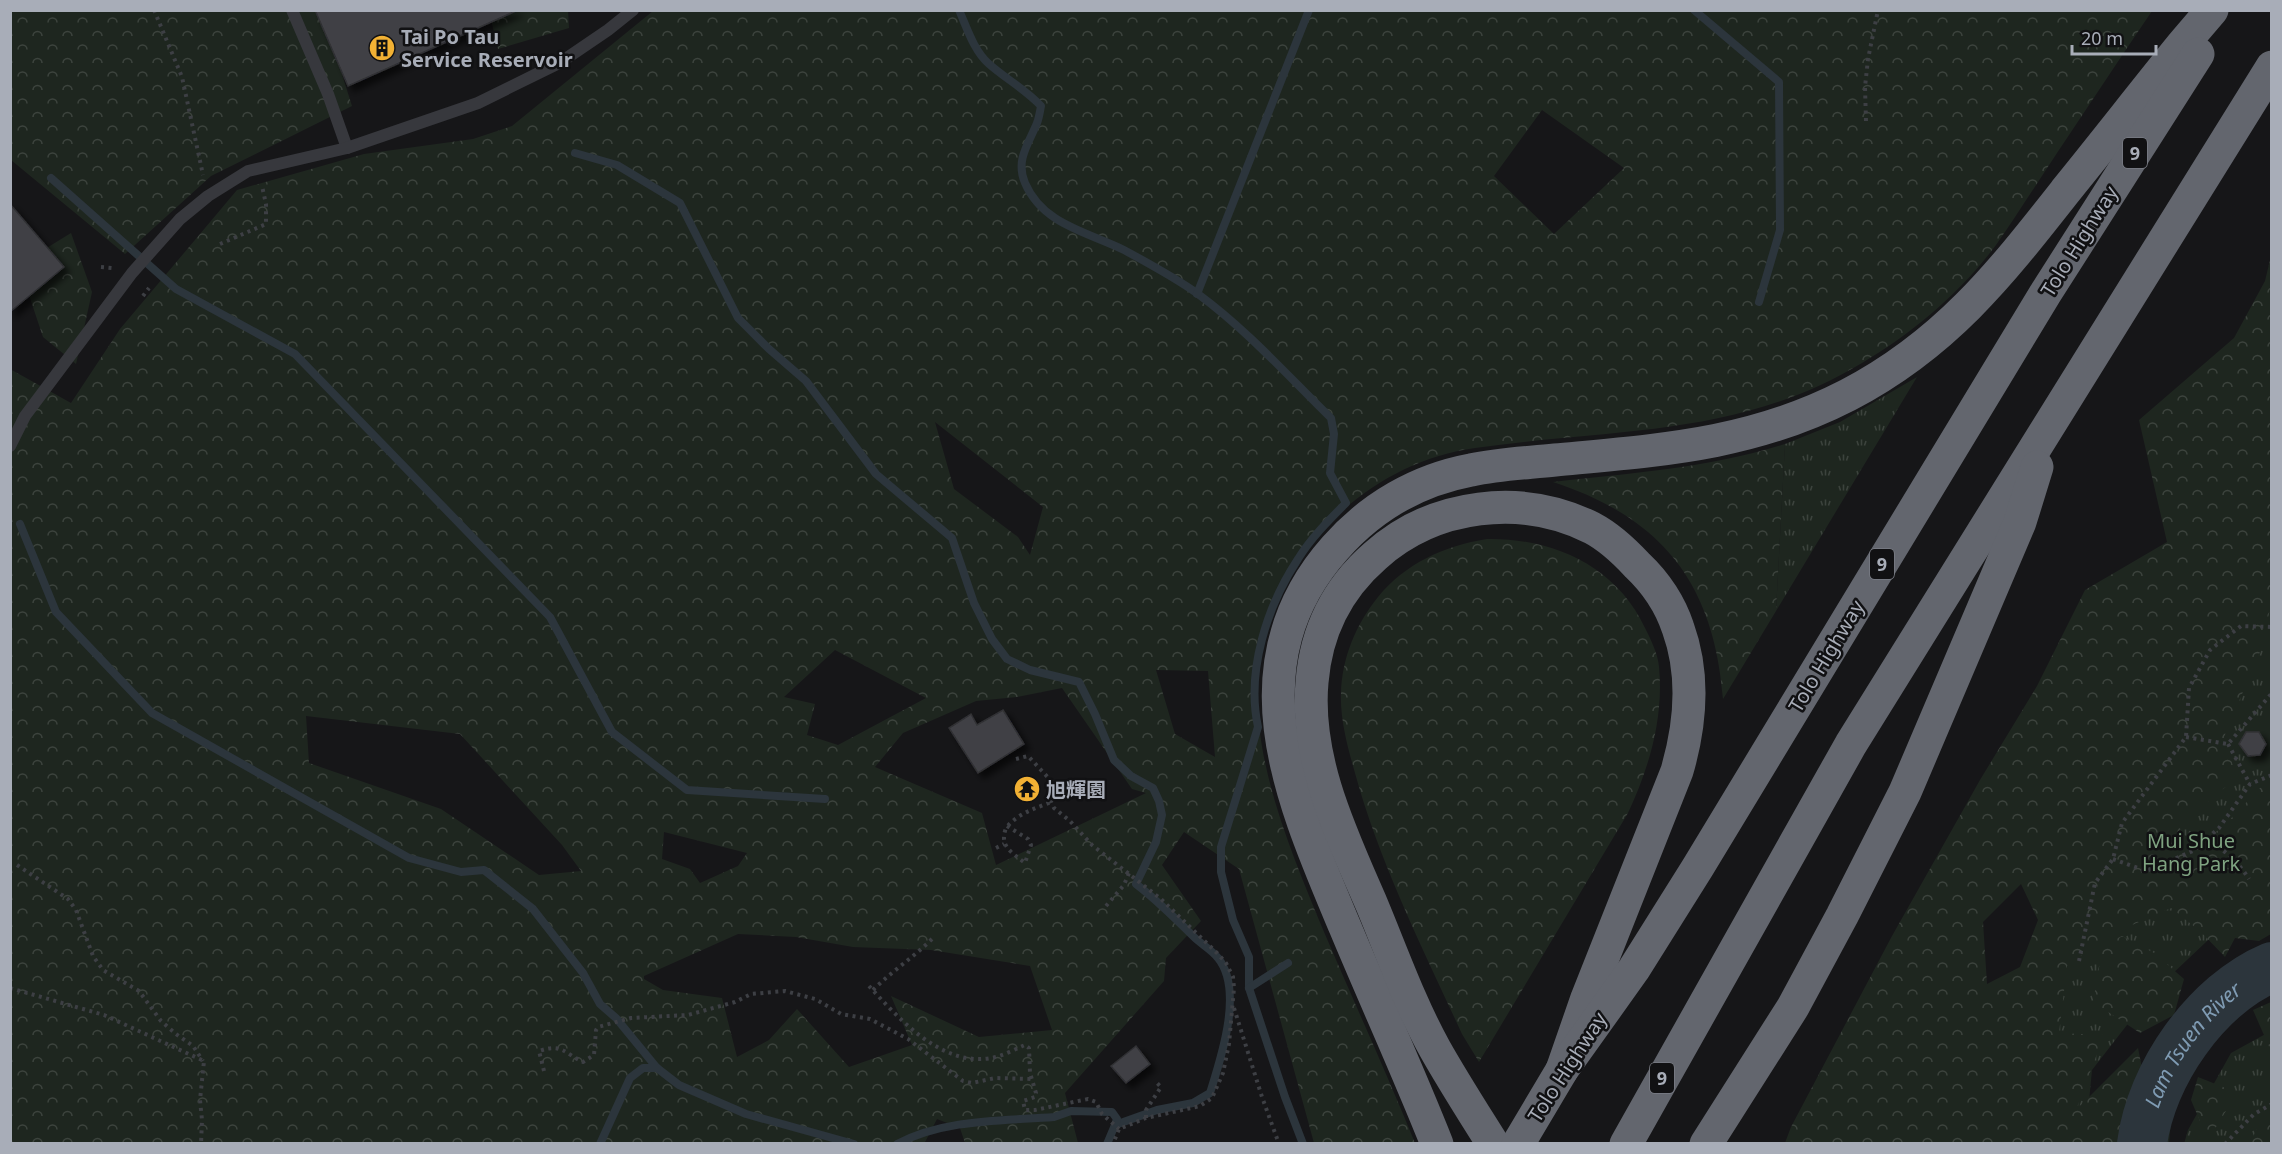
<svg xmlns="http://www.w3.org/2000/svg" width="2282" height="1154" font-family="'Noto Sans','Noto Sans TC',sans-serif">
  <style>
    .grass { fill: url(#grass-tufts) }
    .forest { fill: url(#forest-crowns); fill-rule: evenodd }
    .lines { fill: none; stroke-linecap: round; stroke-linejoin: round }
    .stream { stroke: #2c353c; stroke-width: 8 }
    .river { stroke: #2c353c; stroke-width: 50 }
    .building { fill: #404145; stroke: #303034; stroke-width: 1.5; filter: url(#shadow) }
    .path { stroke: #3d3f44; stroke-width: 4; stroke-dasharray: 3 4.5; stroke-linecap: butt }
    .service { stroke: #37383d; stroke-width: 12 }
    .motorway { stroke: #63666e; stroke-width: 33 }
    .labels { text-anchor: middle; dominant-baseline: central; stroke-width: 5; stroke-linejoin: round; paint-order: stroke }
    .shield { fill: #111113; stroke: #7b7e86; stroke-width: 1.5 }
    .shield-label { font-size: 18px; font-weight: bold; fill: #a8adb8 }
    .poi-label { font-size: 20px; font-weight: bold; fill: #a8adb8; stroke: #111113; text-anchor: start }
    .street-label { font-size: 20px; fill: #a8adb8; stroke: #111113 }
    .park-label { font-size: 20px; fill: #7fa381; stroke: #111113 }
    .water-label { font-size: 21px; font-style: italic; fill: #7f9bb3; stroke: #111113 }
  </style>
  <defs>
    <pattern id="grass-tufts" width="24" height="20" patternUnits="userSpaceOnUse" patternTransform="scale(1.5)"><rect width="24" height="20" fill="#1e261f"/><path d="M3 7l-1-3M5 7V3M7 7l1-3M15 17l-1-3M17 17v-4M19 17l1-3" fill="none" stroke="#3c433d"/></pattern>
    <pattern id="forest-crowns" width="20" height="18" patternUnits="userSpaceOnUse" patternTransform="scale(1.5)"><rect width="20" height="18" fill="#1e261f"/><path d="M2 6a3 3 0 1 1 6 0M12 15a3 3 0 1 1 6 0" fill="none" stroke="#3c433d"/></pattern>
    <filter id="shadow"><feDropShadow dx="5.5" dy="5.5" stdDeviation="3" flood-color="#0009"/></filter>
  </defs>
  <rect width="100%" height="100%" fill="#161618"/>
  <g class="grass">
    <polygon points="1917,377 1776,611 1785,444 1840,422"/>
    <polygon points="2271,588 2271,905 2224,925 2151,994 2092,1070 2085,1143 1988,1144 2082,868"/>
    <polygon points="2271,1031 2271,1143 2184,1144 2188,1130 2231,1053"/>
    <polygon points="2173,1095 2169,1143 2153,1143 2155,1130"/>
  </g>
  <g class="forest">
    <polygon points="10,11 322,11 352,106 211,176 125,254 11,160"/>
    <polygon points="489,11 568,11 569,28 498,49"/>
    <path d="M653 11H2152C2120 58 2089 105 2057 153 2037 183 2017 215 1996 245 1961 292 1913 333 1862 363 1738 438 1612 428 1475 448 1415 456 1361 488 1321 532 1208 657 1269 799 1324 932 1354 1002 1386 1072 1415 1143H1314L1239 869 1184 832 1162 865 1201 921 1166 958 1164 981 1065 1093 1078 1143H965L960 1128 937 1119 924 1144 11 1143 10 369 71 403 120 329 237 190 364 154 473 139 512 126ZM1542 110 1624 168 1554 234 1494 176ZM935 422 1043 507 1030 555 1018 537 954 489ZM835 650 926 698 838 745 807 735 815 704 784 697ZM1156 670 1208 671 1215 757 1175 734ZM1062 688 1132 789 1146 793 996 865 982 813 875 767 903 733 976 701 1017 697ZM306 716 460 734 562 845 581 871 539 875 441 809 309 763ZM664 832 747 853 738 866 700 883 690 869 662 859ZM738 934 796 937 853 947 931 950 1030 966 1052 1030 979 1037 891 996 912 1045 849 1067 797 1009 769 1040 737 1057 722 998 663 990 644 979V976Z"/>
    <polygon points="71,233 92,292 76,364 43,337 19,265"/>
    <path d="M2271 256V603L2263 645 2225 734 2236 778 2179 827 2197 854 2260 788 2271 783V934L2259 941 2235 938 2225 957 2201 932 2171 908 2107 936 2067 966 2059 1033 2104 1035 2076 1110 2138 1048 2145 1083 2128 1143H1785L1791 1127 1892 936 1980 780 2037 686 2085 590 2167 542 2139 420 2234 338 2265 281ZM2021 884 2038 920 2020 967 1987 984 1983 922Z"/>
    <path d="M1785 444 1776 611 1723 699C1714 584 1663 518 1553 482 1632 473 1709 468 1785 444Z"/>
    <path d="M1487 539C1553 538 1616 566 1645 628 1651 640 1658 654 1659 667 1664 718 1649 768 1628 813L1479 1062 1462 1034C1423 949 1380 864 1355 773 1348 748 1340 720 1341 693 1342 658 1356 624 1378 597 1406 563 1444 546 1487 539Z"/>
    <polygon points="2122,936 2154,953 2184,979 2174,1015 2140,1033 2093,1002 2103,945"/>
    <polygon points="2271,1002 2271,1051 2253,1010"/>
    <polygon points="2198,1077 2233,1091 2226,1111 2208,1140 2191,1100"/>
    <polygon points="2271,1099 2271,1143 2250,1143"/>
  </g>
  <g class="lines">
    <g class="stream">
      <path d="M959 10C967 28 974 51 989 64 1006 79 1025 89 1041 106 1040 111 1039 118 1037 123 1029 143 1015 160 1025 183 1043 225 1088 232 1124 250 1148 263 1176 278 1198 294 1247 330 1288 376 1331 418L1334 434 1330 473 1346 503C1328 521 1311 538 1298 559 1267 606 1246 671 1258 727L1221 847V872L1233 920 1249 957V988L1285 1097 1303 1144"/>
      <polyline points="1694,10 1779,82 1780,230 1759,302"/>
      <path d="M575 153 617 165 680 203 738 318 769 349 806 381 876 474 952 538 974 603 992 639 1007 659 1030 670 1079 682 1095 714 1114 760 1131 776 1153 788 1159 801 1162 815 1156 842 1136 884C1157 900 1175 918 1194 937 1201 944 1212 950 1218 958 1244 990 1221 1058 1210 1093L1193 1103 1157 1110 1115 1125 1107 1144"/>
      <polyline points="51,178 176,289 295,354 550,617 612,732 687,790 825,799"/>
      <polyline points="1197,294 1309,10"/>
      <polyline points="20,524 56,612 152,713 409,858 461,872 484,870 533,909 583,973 600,1004 616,1018 657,1068 679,1085 746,1114 854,1144"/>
      <polyline points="1249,988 1288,963"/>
      <polyline points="600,1144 630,1078 643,1068 657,1068"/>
      <path d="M897 1144C944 1119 1002 1121 1054 1117L1071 1111 1112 1112 1117 1119 1115 1125"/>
    </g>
    <path class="river" id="s1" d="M2142 1144C2151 1074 2206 995 2272 967"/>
  </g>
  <g class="building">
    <polygon points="315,10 518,10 348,86"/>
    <polygon points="10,204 64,267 10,312"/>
    <polygon points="1003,710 1024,744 978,773 949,728 971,714 977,725"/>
    <polygon points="2246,732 2259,732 2266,744 2260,755 2248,756 2239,744"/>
    <polygon points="1136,1046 1150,1064 1126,1083 1111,1066"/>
  </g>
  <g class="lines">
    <g class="path">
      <polyline points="154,10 182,77 203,175"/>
      <polyline points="1866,121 1865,87 1868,59 1878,10"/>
      <polyline points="220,244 266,224 266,204 262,186"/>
      <polyline points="101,267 112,268"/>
      <polyline points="143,296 149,288"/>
      <polyline points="10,681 10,684"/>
      <polyline points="2186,737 2228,744 2272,693"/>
      <polyline points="2228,744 2250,784"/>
      <polyline points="1016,759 1028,756 1055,785 1051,802 1054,808 1070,821 1092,845 1161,899 1217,953 1226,963 1233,977 1234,988 1229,1044 1223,1073 1212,1098 1200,1106 1146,1118 1119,1129 1113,1144"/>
      <path d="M1007 826 1028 839 1031 845 1025 863C1011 852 999 846 1006 828 1018 813 1034 809 1051 802"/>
      <path d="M2205 838C2224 850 2237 860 2249 879"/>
      <polyline points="996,848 1004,844"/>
      <polyline points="2113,859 2146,871 2193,851 2219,828 2250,784 2272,775"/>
      <polyline points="17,865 68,899 76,910 93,956 103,970 139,991 161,1021 176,1034 193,1046 203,1061"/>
      <polyline points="1106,906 1124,885 1129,873"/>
      <polyline points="2079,961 2095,883 2113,859 2122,823 2186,737 2189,688 2210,650 2241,626 2272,627"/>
      <path d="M869 986C899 1019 942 1067 991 1058 1003 1056 1015 1049 1025 1045L1029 1048 1030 1073 1036 1093 1035 1097 1023 1101 1025 1110H1035L1088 1099 1096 1102 1102 1114 1119 1129"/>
      <polyline points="10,988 104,1015 204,1061 200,1100 202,1120 201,1144"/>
      <path d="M873 990C892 971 914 957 933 938"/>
      <polyline points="1234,1008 1262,1097 1279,1144"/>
      <path d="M544 1071 539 1051C562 1043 564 1053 583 1062L594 1055 596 1030 598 1027 631 1018 688 1015 735 1002 751 994 785 991 815 999 841 1014 870 1019 908 1039 963 1081 972 1083 995 1078 1032 1079"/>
      <polyline points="1146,1118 1146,1110 1161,1087 1155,1081"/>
      <polyline points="2225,1144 2254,1114 2272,1104"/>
    </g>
    <g class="service">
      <polyline points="292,10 328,94 347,148"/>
      <polyline points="10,446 25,416 132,273 180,219 208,196 248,171 347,148 478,103 561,62 608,30 633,10"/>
    </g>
    <g class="motorway">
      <path d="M1437 1144C1408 1071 1375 999 1345 927 1293 803 1230 666 1335 548 1371 507 1418 480 1471 470 1499 464 1527 463 1555 460 1661 450 1751 445 1848 395 1946 344 2001 273 2067 189 2106 141 2144 92 2183 44L2212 10"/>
      <path d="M1493 1144C1473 1112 1453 1081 1435 1049 1410 1004 1392 953 1372 905 1342 836 1305 760 1312 682 1316 632 1337 589 1375 556 1434 503 1522 493 1592 528 1609 537 1624 551 1637 565 1655 582 1670 604 1678 628 1695 675 1691 723 1677 771L1587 998 1562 1070"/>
      <polyline points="1518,1144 1562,1070 1634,969 1698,867 2045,294 2198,54"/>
      <polyline points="1626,1144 1851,744 2272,67"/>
      <polyline points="1706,1144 1793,1007 1842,916 1905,792 2020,522 2037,467"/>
    </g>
  </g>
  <defs>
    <symbol id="building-disc" viewBox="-11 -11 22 22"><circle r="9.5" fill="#f2b134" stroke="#111113"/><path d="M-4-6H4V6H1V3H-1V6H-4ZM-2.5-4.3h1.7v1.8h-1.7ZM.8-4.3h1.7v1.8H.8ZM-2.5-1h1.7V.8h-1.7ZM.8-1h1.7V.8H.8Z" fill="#111"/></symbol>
    <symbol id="temple-disc" viewBox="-11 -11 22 22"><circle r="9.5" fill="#f2b134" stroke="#111113"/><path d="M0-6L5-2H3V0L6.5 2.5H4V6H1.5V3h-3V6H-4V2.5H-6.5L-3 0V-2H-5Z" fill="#111"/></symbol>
  </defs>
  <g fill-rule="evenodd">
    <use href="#building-disc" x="367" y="33" width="30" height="30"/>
    <use href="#temple-disc" x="1012" y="774" width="30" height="30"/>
  </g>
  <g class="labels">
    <g class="shield">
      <rect x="2123" y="138" width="24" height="30" rx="4.5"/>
      <rect x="1870" y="549" width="24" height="30" rx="4.5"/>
      <rect x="1650" y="1063" width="24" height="30" rx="4.5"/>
    </g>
    <g class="shield-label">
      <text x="2135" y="153">9</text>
      <text x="1882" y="564">9</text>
      <text x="1662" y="1078">9</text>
    </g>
    <g class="poi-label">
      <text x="401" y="36">Tai Po Tau<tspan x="401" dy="23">Service Reservoir</tspan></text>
      <text x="1046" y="789">旭輝園</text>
    </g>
    <g class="street-label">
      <text transform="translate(2079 241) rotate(-58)">Tolo Highway</text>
      <text transform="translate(1826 656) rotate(-59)">Tolo Highway</text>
      <text transform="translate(1567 1067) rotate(-57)">Tolo Highway</text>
    </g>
    <g class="park-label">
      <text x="2191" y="840">Mui Shue<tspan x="2191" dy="23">Hang Park</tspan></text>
    </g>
    <g class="water-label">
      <text stroke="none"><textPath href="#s1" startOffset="114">Lam Tsuen River</textPath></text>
    </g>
  </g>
  <rect width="2282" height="1154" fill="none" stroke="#a8adb8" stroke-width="24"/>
  <path d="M2072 45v9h84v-9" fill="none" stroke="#a8adb8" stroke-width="3"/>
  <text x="2081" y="45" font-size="18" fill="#a8adb8" stroke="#111113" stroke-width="4.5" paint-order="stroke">20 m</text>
</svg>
